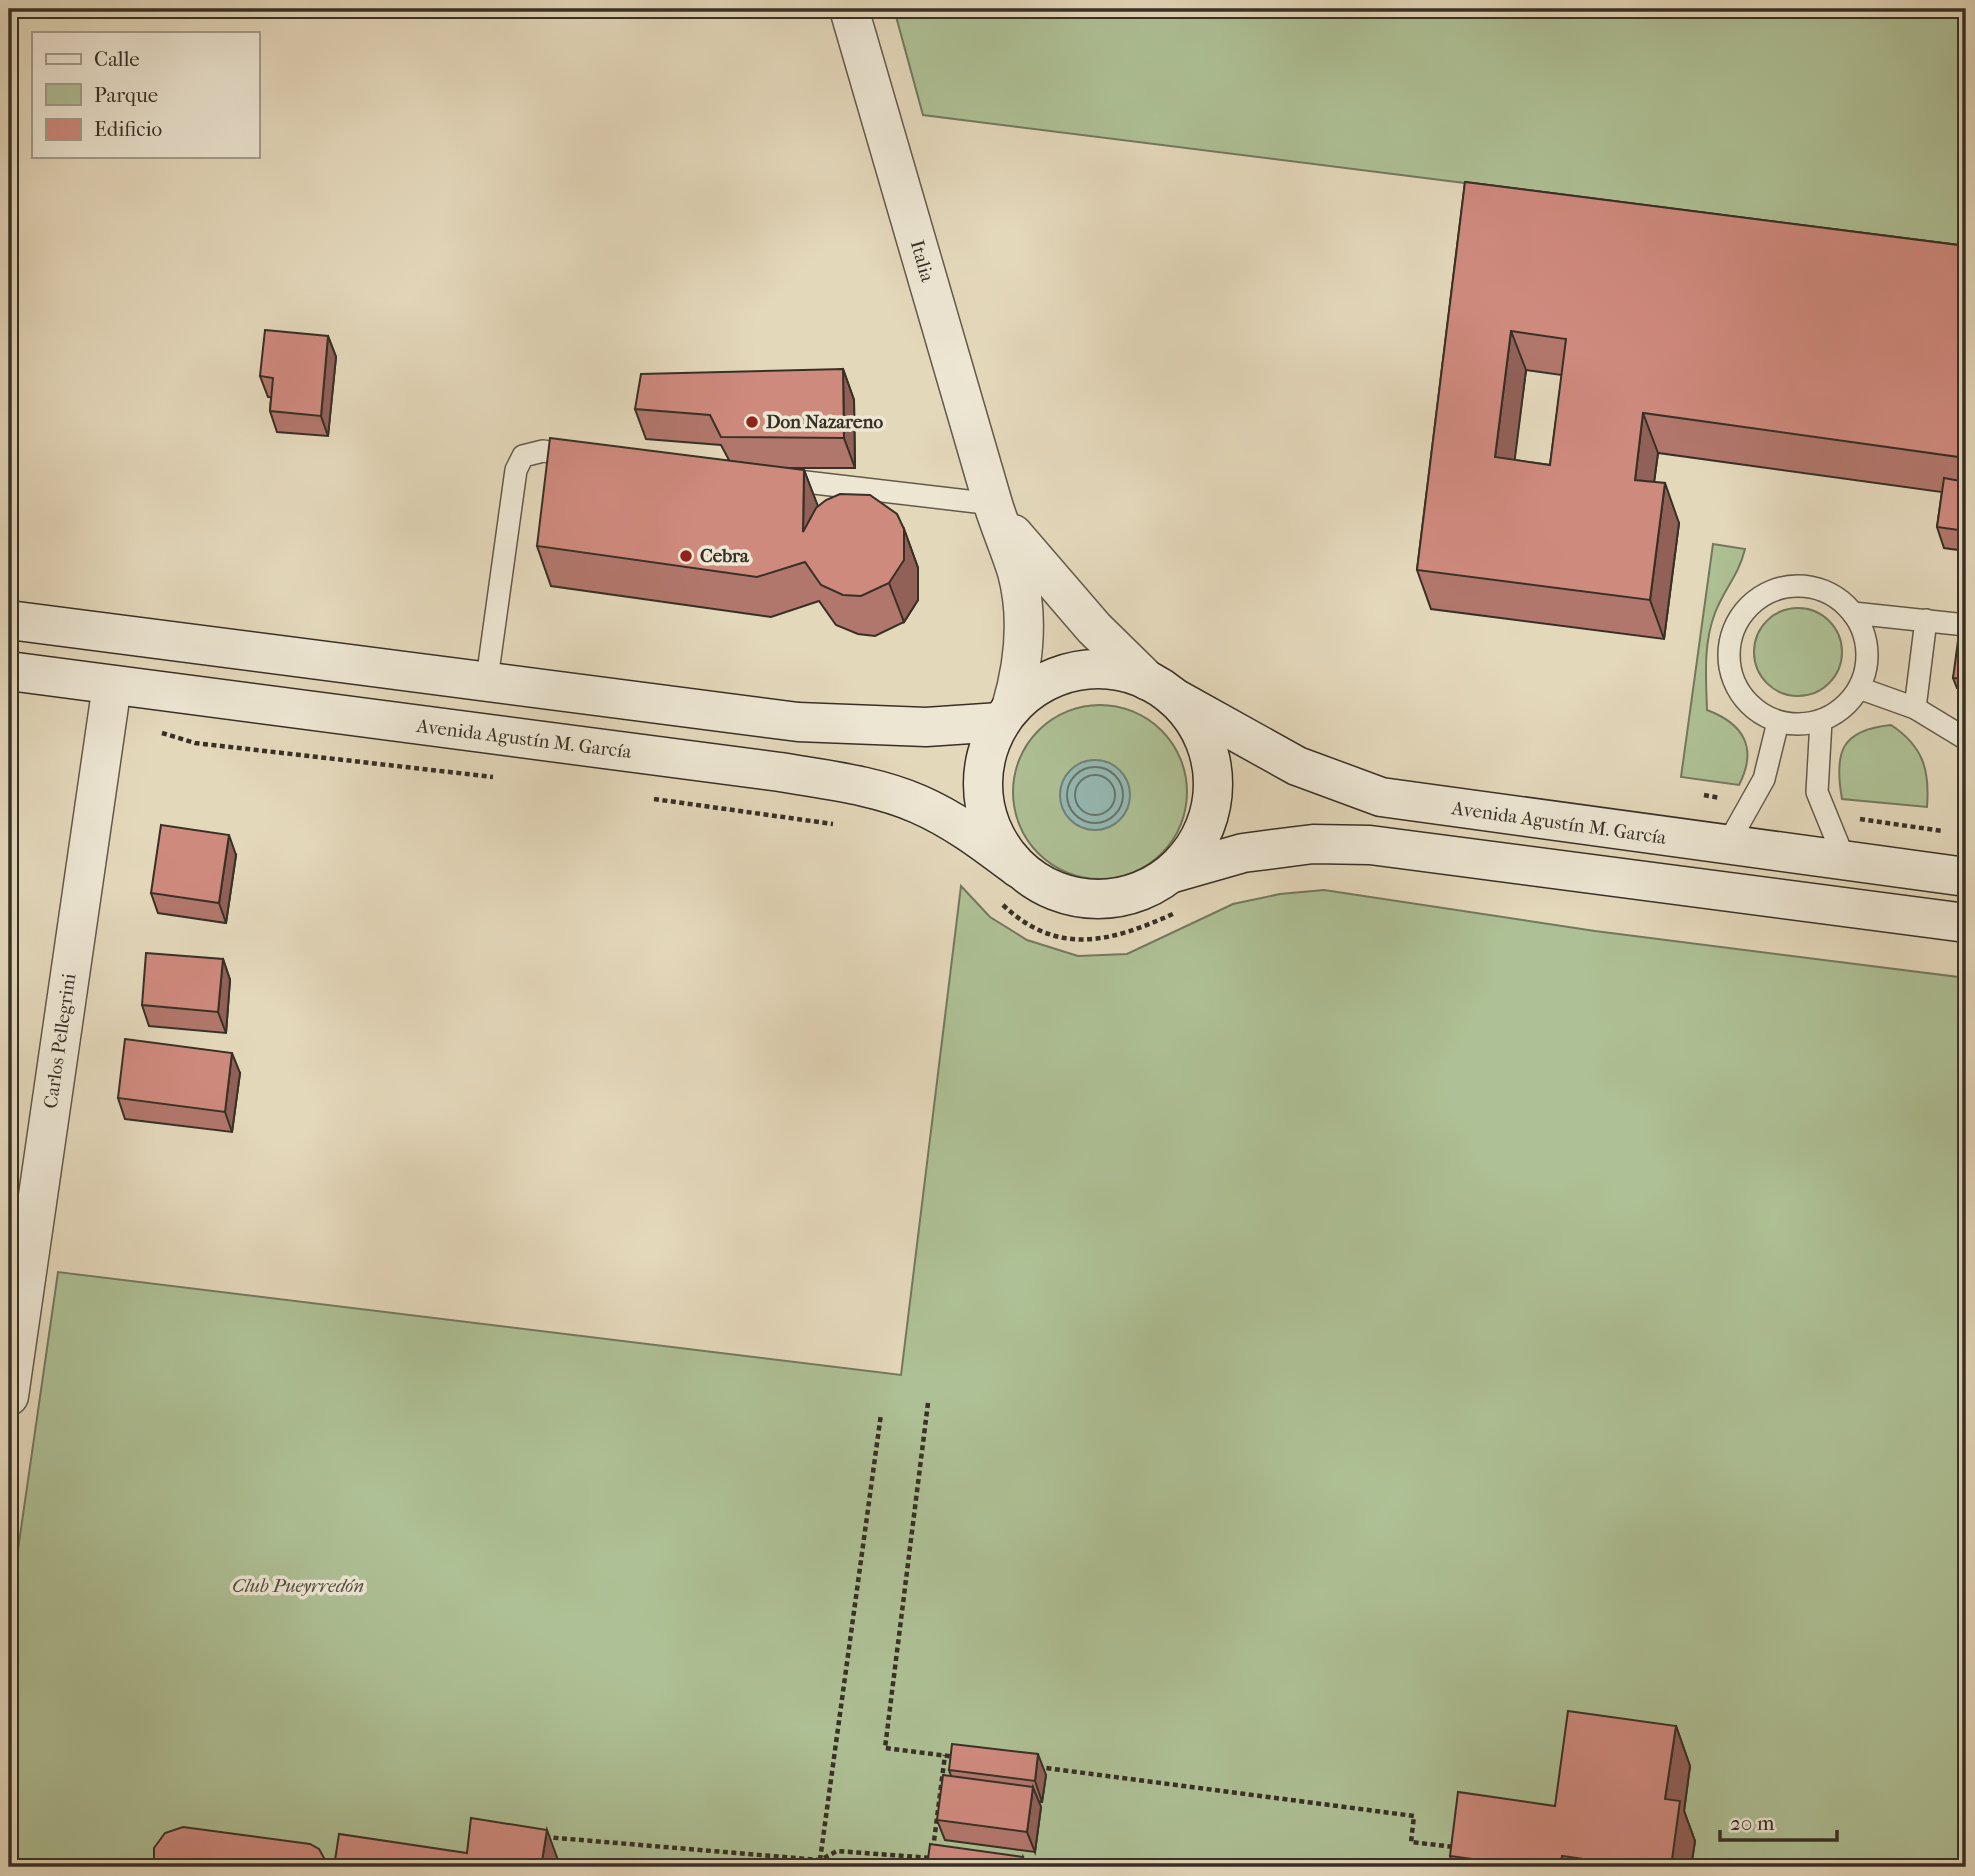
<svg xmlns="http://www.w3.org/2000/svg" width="1975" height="1876" font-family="'IM FELL French Canon',serif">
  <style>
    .green { fill: #aec095; stroke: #73785e; stroke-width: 2 }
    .water { fill: #95b9b3; stroke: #70827b; stroke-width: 2 }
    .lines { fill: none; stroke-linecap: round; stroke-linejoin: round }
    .shore { stroke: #66746c; stroke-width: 2 }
    .service-casing { stroke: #635a4b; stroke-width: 24 }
    .minor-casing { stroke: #635a4b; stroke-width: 41 }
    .tertiary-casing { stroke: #635a4b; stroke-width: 41 }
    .secondary-casing { stroke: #383026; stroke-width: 41 }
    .path { stroke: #383026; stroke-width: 4.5; stroke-dasharray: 5 3.5; stroke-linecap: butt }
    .service { stroke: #ede6d3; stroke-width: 21 }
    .minor { stroke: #ede6d3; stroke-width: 38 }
    .tertiary { stroke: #ede6d3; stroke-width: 38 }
    .secondary { stroke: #ede6d3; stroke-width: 38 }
    .wall { fill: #b2776c; stroke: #383026; stroke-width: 2; fill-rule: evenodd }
    .shaded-wall { fill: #916158; stroke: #383026; stroke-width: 2 }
    .building { fill: #cf8a7e; stroke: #383026; stroke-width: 2; fill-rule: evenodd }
    .poi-dot { fill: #8f2418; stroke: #ede6d3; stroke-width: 2.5 }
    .labels { text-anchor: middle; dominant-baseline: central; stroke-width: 7; stroke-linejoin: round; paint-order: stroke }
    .street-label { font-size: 19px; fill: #383026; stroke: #ede6d3 }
    .poi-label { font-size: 19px; font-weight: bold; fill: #383026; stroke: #ede6d3; text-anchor: start }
    .park-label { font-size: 19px; font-style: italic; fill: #504d3c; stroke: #ede6d3 }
  </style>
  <rect width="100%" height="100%" fill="#e4d8bb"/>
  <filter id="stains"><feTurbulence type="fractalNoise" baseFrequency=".00286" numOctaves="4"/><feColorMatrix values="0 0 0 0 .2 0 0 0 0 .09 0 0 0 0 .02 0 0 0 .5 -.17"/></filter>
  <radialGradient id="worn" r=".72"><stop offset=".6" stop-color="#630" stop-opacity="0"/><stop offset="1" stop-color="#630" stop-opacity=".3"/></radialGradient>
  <g class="green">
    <polygon points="894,9 1966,9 1966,246 923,115"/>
    <path d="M1713 544 1745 549C1738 577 1725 587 1715 613 1703 644 1706 678 1707 710 1744 724 1758 748 1739 785L1681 777Z"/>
    <circle cx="1798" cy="652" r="44"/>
    <circle cx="1100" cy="792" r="87"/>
    <path d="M1891 725C1923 746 1930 770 1927 807L1842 799C1834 753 1840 730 1891 725Z"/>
    <polygon points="961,886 990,917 1027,940 1078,956 1127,954 1233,904 1280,894 1324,890 1595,931 1966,978 1966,1867 9,1867 9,1612 58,1272 901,1375"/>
  </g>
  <circle class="water" cx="1095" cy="795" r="35"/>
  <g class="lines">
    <g class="shore">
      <circle cx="1095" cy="795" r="28"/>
      <circle cx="1095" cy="795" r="20"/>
    </g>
    <defs>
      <g id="service">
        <polyline points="780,479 993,504"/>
        <circle cx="1798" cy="655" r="69"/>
        <polyline points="1853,613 1966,625"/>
        <polyline points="487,679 516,470 523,456 543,451 577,456"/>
        <polyline points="1859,688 1915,708 1966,739"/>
        <polyline points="1915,708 1926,620"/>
        <polyline points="1821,721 1817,792 1845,861"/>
        <polyline points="1727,845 1764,779 1778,722"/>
      </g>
      <polyline id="minor" points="9,1396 112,685"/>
      <g id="tertiary">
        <path d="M849 9 993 504C1000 527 1010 549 1017 572 1029 617 1024 664 1011 708"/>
        <polyline points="1013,534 1094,628 1148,681"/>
      </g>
      <g id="secondary">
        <polyline points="9,620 798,722 926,727 1000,722"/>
        <circle cx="1098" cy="784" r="115"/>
        <path d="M9 671 780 772C826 780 875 785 918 804 955 820 986 844 1018 868"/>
        <polyline points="1173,697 1297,766 1381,797 1966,877"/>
        <polyline points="1173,873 1243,853 1313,844 1370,845 1966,923"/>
      </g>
    </defs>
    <use href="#service" class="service-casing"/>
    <use href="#minor" class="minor-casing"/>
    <use href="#tertiary" class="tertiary-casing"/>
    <use href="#secondary" class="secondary-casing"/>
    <g class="path">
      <polyline points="162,733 195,743 493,777"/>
      <polyline points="1704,795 1720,798"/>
      <polyline points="654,799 833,824"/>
      <polyline points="1860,819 1942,831"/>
      <path d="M1003 905C1059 958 1113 941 1175 913"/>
      <polyline points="928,1403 885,1748 956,1757"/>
      <polyline points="1038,1767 1414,1816 1411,1842 1454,1847"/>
      <polyline points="545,1837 820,1860 837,1851 932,1858"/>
      <polyline points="933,1849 945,1755"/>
      <polyline points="820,1860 881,1414"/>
    </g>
    <use href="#service" class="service"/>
    <use href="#minor" class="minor"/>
    <use href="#tertiary" class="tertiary"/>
    <use href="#secondary" class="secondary"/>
  </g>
  <g class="wall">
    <path d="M1465 182 1966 246V551L1944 548 1937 527 1942 492 1658 453 1654 482 1679 523 1664 639 1431 609 1417 570ZM1526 370 1562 375 1550 465 1514 460Z"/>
    <polygon points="328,336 336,357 328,436 277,432 270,411 271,397 268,397 260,376"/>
    <polygon points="843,369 854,400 855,468 789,468 804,470 818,507 904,529 918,568 918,600 904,622 875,636 858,634 836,625 819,601 771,617 551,586 537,546 729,460 721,445 646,439 635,409"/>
    <polygon points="1966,626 1966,689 1957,688 1953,678"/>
    <polygon points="236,855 226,923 158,913 151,893"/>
    <polygon points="223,959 230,980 226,1033 149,1026 142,1005"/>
    <polygon points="240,1073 232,1132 125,1119 118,1098"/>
    <polygon points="1676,1726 1690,1766 1684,1811 1695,1841 1691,1867 1454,1867 1450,1856 1555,1806"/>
    <polygon points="949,1770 1046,1775 1042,1802 1038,1801 1041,1807 1035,1852 945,1840 937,1820 951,1776"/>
  </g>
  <g class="shaded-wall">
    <polygon points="1511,331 1526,370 1510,497 1495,457"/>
    <polygon points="328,336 336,357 328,436 321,416"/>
    <polygon points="843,369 854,400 855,468 844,438"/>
    <polygon points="1643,413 1658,453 1649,519 1635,480"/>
    <polygon points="804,470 819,509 803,532"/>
    <polygon points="1665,483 1679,523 1664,639 1650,600"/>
    <polygon points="904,529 918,568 918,600 904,622 889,583"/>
    <polygon points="229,835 236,855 226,923 219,903"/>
    <polygon points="223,959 230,980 226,1033 218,1012"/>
    <polygon points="232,1053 240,1073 232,1132 225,1112"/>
    <polygon points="1676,1726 1690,1766 1684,1811 1695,1841 1691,1867 1671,1867 1665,1799"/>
    <polygon points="1038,1754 1046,1775 1042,1802 1035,1781"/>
    <polygon points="1033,1787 1041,1807 1035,1852 1027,1832"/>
    <polygon points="547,1830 558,1860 557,1867 541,1867"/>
    <polygon points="1562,1856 1566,1867 1560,1867"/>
    <polygon points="1023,1857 1027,1867 1021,1867"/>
  </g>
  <g class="building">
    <path d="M1465 182 1966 246V458L1643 413 1635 480 1665 483 1650 600 1417 570ZM1511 331 1566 339 1550 465 1495 457Z"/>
    <polygon points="265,330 328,336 321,416 270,411 273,378 260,376"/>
    <polygon points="843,369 844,438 721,437 710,415 635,409 641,374"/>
    <polygon points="550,438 804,470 803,532 816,508 826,500 840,494 870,495 897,514 904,529 904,560 889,583 861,596 843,595 821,585 805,562 757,577 537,546"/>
    <polygon points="1944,478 1966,482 1966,531 1937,527"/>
    <polygon points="1960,626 1966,626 1966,679 1953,678"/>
    <polygon points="161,825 229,835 219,903 151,893"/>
    <polygon points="146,953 223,959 218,1012 142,1005"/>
    <polygon points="125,1039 232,1053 225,1112 118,1098"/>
    <polygon points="1568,1711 1676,1726 1665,1799 1680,1801 1671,1867 1639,1867 1562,1856 1560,1867 1531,1867 1450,1856 1458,1792 1555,1806"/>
    <polygon points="952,1744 1038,1754 1035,1781 949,1770"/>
    <polygon points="943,1775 1033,1787 1027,1832 937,1820"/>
    <polygon points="471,1818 547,1830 541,1867 334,1867 339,1834 467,1853"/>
    <polygon points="183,1827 310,1844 319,1849 329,1867 154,1867 154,1848 165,1833"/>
    <polygon points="930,1844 1023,1857 1021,1867 927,1867"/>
  </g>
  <g class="poi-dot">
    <circle cx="752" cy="422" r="7"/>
    <circle cx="686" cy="556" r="7"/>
  </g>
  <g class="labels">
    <g class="street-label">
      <text transform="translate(922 261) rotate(74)">Italia</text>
      <text transform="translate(524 739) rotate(7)">Avenida Agustín M. García</text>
      <text transform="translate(1559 823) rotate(8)">Avenida Agustín M. García</text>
      <text transform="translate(60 1041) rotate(-82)">Carlos Pellegrini</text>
    </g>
    <g class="poi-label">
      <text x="766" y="422">Don Nazareno</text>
      <text x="700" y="556">Cebra</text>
    </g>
    <g class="park-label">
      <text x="298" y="1586">Club Pueyrredón</text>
    </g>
  </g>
  <rect width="1975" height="1876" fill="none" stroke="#e4d8bb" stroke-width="35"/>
  <rect x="10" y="10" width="1954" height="1855" fill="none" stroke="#383026" stroke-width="3.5"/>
  <rect x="18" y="18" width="1940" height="1841" fill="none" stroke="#383026" stroke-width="2"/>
  <rect x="32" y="32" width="228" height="126" fill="#ede6d3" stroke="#a59d8e" stroke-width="2"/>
  <rect x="46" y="54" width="35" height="10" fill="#ede6d3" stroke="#a59d8e" stroke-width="2"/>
  <text x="94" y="66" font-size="21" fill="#383026">Calle</text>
  <rect x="46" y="84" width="35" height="21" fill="#aec095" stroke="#a59d8e" stroke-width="2"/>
  <text x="94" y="102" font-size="21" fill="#383026">Parque</text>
  <rect x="46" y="119" width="35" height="21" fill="#cf8a7e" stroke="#a59d8e" stroke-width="2"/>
  <text x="94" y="136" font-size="21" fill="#383026">Edificio</text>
  <path d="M1720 1830v10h117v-10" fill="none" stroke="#383026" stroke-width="3.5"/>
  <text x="1730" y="1830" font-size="21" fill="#383026" stroke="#ede6d3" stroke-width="5" paint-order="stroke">20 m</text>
  <rect width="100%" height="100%" filter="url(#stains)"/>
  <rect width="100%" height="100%" fill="url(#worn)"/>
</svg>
